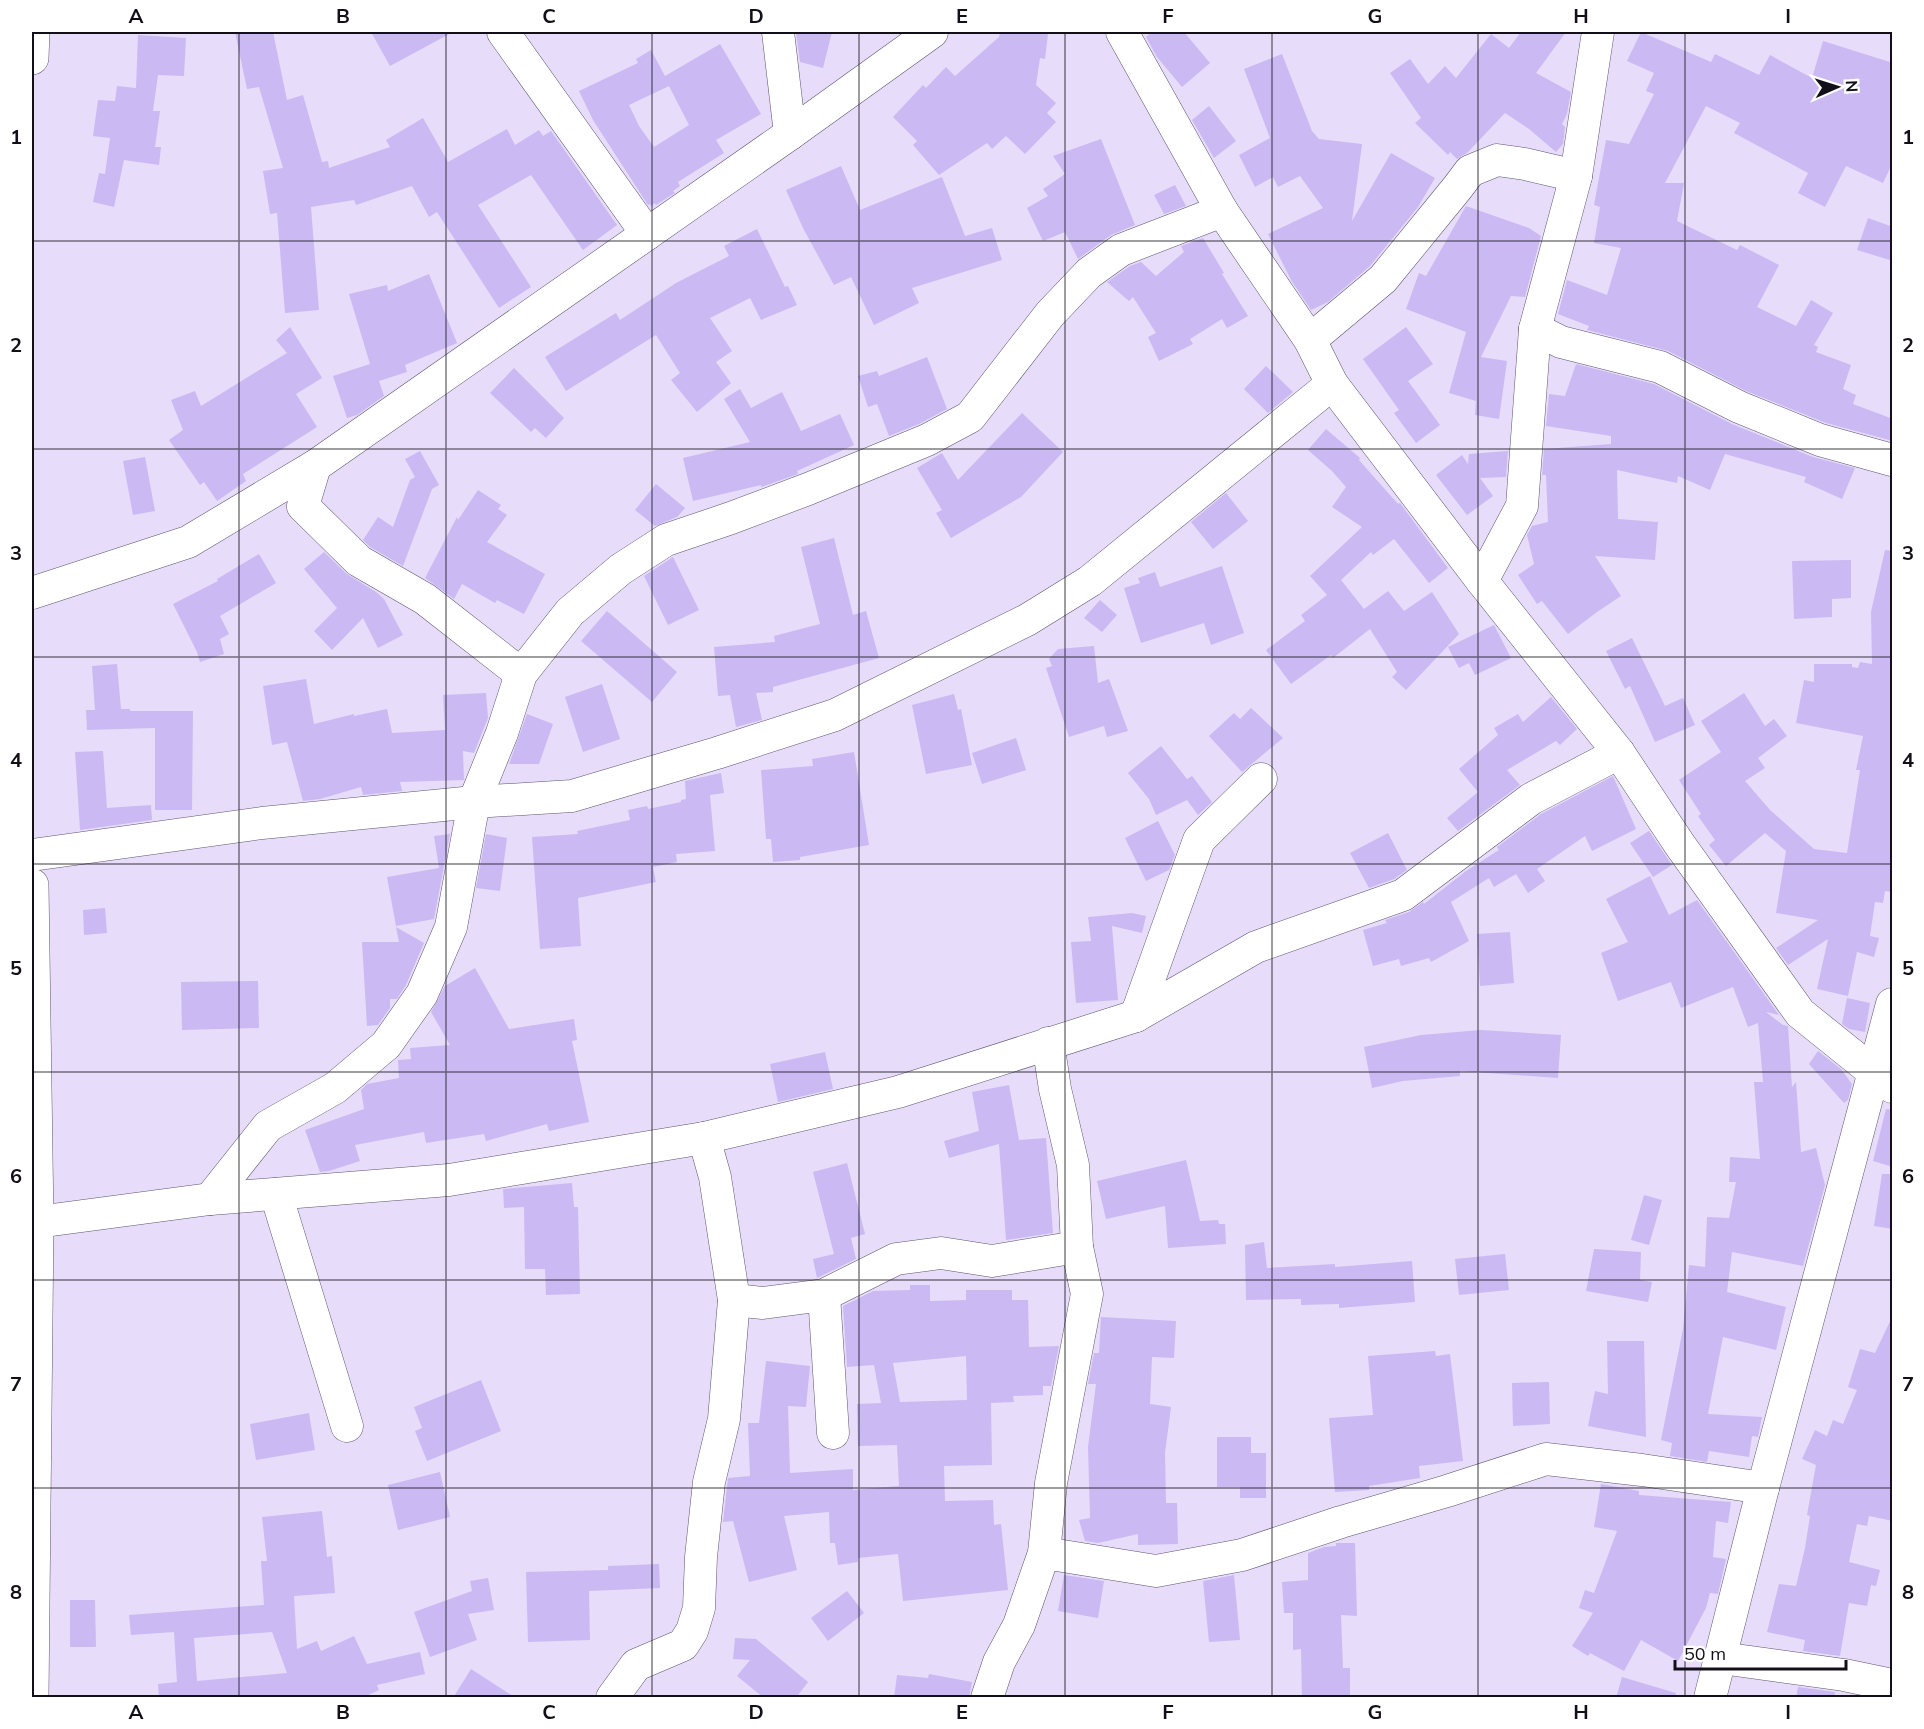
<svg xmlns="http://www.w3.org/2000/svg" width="1924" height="1729" font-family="Mulish,sans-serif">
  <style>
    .building { fill: #cbb9f4; fill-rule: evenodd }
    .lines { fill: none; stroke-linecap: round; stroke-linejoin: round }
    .minor-casing { stroke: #5f556e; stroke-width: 33 }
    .highway-casing { stroke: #5f556e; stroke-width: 34 }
    .minor { stroke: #fff; stroke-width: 32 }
    .highway { stroke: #fff; stroke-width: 33 }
    .grid { fill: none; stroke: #130f18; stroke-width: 1.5; stroke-opacity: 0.55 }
    .neatline { fill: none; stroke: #130f18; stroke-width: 2 }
    .grid-label { font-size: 20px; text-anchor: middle; font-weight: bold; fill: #130f18 }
  </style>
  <rect width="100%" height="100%" fill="#e7dcf9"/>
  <g class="building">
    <polygon points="235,32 273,32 287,100 303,95 322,162 328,161 329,168 390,147 386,140 423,118 448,162 507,129 515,145 539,130 543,136 551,131 617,225 583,250 531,175 478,205 531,287 499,308 437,212 429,217 412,186 356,205 354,200 311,207 319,310 285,313 277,213 270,214 263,171 283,168 259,87 247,89"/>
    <polygon points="371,32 453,32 390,66"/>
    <polygon points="796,32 832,32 823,68 800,62"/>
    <polygon points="1000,32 1036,32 1048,34 1045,59 1040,58 1036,85 1056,103 1047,113 1056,122 1025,154 1006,136 992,149 987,143 939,175 913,145 917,141 893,117 923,85 926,88 946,67 955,76 999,37"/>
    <polygon points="1152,32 1184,32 1210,63 1182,87 1157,57 1146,37"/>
    <polygon points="1521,32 1566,32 1536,73 1571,92 1567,114 1562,124 1565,127 1563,144 1556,152 1529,129 1505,113 1468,152 1457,159 1450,152 1448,155 1415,123 1421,118 1390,73 1410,59 1428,84 1445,66 1456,78 1491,34 1509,48"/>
    <polygon points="1641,32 1711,62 1715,54 1759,75 1770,55 1812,78 1823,41 1893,63 1893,162 1883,183 1846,166 1825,207 1798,193 1808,173 1734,133 1740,123 1706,106 1665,183 1684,183 1677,221 1737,250 1740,245 1779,265 1757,307 1796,326 1811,300 1833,313 1814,345 1818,347 1816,352 1851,365 1843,389 1856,395 1853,404 1893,419 1893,441 1826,423 1746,391 1668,351 1587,330 1589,326 1558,314 1567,280 1607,295 1621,248 1594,243 1600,207 1594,205 1606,140 1629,144 1654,94 1646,91 1654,73 1627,61"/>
    <polygon points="138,35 186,38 184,76 158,75 153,111 160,111 155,147 161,147 159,165 124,160 114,207 93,202 99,173 105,174 110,138 93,136 98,100 115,101 117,86 136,88"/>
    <path d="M720 44 761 114 716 140 724 153 678 182 680 186 673 191 675 193 656 205 655 203 651 206 650 204 648 205 593 120 579 91 638 63 636 59 651 50 665 76ZM669 86 689 125 654 147 639 126 629 105Z"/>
    <polygon points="1282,54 1312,131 1319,139 1362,144 1352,221 1391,153 1435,178 1418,207 1370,266 1328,302 1311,310 1291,280 1268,234 1323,208 1300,176 1278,187 1273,177 1255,187 1239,155 1270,138 1244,69"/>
    <polygon points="1209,106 1236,141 1214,158 1192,120"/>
    <polygon points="1101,139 1135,225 1111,235 1078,259 1065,232 1043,241 1027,208 1048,196 1043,189 1065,174 1053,156"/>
    <polygon points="841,166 860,210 942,177 965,236 992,228 1002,260 912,288 919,303 874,325 851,277 834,285 803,228 786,190"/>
    <polygon points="1175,185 1186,206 1164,214 1154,195"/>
    <polygon points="1466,206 1529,228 1541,236 1525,297 1511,296 1481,357 1507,361 1499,419 1475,415 1476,401 1449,393 1466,332 1406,309 1419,273 1426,276"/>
    <polygon points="1868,218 1893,227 1893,261 1857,250"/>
    <polygon points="757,229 785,287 788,286 797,305 761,320 750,298 710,318 732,351 716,362 731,383 697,412 671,380 680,373 656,335 566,391 545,357 616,313 620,320 676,283 729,256 724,246"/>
    <polygon points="1203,238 1224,273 1222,274 1248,316 1227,328 1222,319 1190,339 1193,344 1159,361 1148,337 1156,333 1133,297 1129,301 1107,282 1130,266 1141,262 1156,276 1184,252 1181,246"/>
    <polygon points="429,274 457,343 405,365 407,372 379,381 384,396 357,415 347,418 333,376 370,364 349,294 387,285 388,291"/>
    <polygon points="290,327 321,376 322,378 296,394 317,427 243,474 246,481 217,501 204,482 200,485 169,440 183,430 171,400 195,391 201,406 287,353 276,340"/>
    <polygon points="1406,327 1433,364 1408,381 1440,425 1416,443 1394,413 1399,410 1363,359"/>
    <polygon points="927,357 947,409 919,424 889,436 877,404 868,407 858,376 877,371 879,376"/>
    <polygon points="1576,364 1654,384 1732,424 1813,457 1855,468 1842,499 1804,482 1806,477 1725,454 1710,490 1678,476 1677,483 1617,470 1618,519 1658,522 1655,560 1595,556 1621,596 1597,612 1568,634 1542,601 1537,604 1518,575 1534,564 1527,535 1532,526 1548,522 1546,475 1542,475 1544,449 1611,444 1611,436 1546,426 1549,394 1565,396"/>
    <polygon points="1266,366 1293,392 1268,413 1244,389"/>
    <polygon points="514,368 564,418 546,438 535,428 531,432 490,393"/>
    <polygon points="740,389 751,408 782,392 801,431 840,414 854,445 797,471 798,474 761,487 761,485 693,501 683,458 750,442 724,399"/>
    <polygon points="1022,413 1063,452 1021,497 951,538 936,513 942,510 917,468 942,453 958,480"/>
    <polygon points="1326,429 1360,458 1359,460 1398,504 1400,503 1448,568 1429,583 1394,539 1373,555 1371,552 1341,580 1364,609 1388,591 1404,611 1432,592 1459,634 1406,690 1392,677 1397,672 1370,629 1333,658 1331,655 1291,684 1266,650 1305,621 1301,615 1327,595 1310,576 1362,527 1332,507 1346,487 1332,471 1308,450"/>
    <polygon points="420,451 439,485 432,489 403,566 370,547 363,540 378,517 393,527 410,480 415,477 405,459"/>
    <polygon points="1508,451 1506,477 1480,478 1493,496 1467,515 1436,475 1462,455 1468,464 1469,454"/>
    <polygon points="145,457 155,511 133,515 123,461"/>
    <polygon points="656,484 685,508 677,517 655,526 635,510"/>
    <polygon points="478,490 501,505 498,509 507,515 487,542 545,574 524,614 497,600 495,603 462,584 454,599 425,578 457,517 458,520"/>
    <polygon points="1226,493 1248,521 1213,549 1191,522"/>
    <polygon points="834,538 853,615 866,611 879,658 773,687 773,692 756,693 762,720 736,727 730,695 718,696 714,647 775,642 774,636 820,624 801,547"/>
    <polygon points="1885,550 1893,551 1893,892 1885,891 1883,903 1875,902 1870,936 1879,938 1874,957 1857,952 1848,996 1817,989 1828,939 1788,965 1776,948 1818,920 1776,913 1786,851 1765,833 1726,866 1709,845 1715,840 1698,816 1701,814 1679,780 1721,752 1701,721 1744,693 1765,726 1774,719 1787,736 1758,758 1765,768 1745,781 1770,810 1814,849 1847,853 1860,770 1856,770 1863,736 1796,723 1804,680 1814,682 1814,664 1852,664 1852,667 1858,668 1860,662 1872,664 1871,612"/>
    <polygon points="324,552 347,574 376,592 384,599 403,635 378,648 363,618 332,650 314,631 337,608 304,569"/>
    <polygon points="259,554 276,583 220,616 229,634 220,639 224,654 200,662 197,652 173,604 218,581 217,579"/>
    <polygon points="673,557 699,610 668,625 644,576"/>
    <polygon points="1851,560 1851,598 1832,599 1832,617 1794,619 1792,561"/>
    <polygon points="1222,566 1244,633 1211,645 1204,623 1141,643 1124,588 1140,583 1138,578 1155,572 1160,587"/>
    <polygon points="1100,600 1117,615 1102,632 1084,618"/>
    <polygon points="607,611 677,672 652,702 581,641"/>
    <polygon points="1494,625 1511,658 1475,675 1469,663 1459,668 1448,647"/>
    <polygon points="1632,638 1665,706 1683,698 1695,725 1655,742 1630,686 1625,689 1606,651"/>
    <polygon points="1094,646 1098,683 1109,679 1128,731 1107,737 1104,726 1069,737 1046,668 1052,666 1049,659 1058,649"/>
    <polygon points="117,664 121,709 130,709 130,711 193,711 192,810 155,810 155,728 87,730 86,710 95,710 92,666"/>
    <polygon points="306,679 314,724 354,714 354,716 387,709 392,733 445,730 443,695 486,693 488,718 474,753 463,751 464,780 400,782 402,791 363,795 361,787 320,799 303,801 287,742 272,745 263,686"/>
    <polygon points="602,684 620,739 583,752 565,697"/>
    <polygon points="954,694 958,710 961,709 972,765 926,774 912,705"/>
    <polygon points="1551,697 1577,729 1560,745 1556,741 1507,770 1520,785 1458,831 1447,818 1478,792 1459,769 1498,735 1494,728 1518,714 1523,722"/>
    <polygon points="1251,708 1283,738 1242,772 1209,736 1234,713 1240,719"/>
    <polygon points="527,714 553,724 539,764 509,764"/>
    <polygon points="1016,738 1026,770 982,784 972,753"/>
    <polygon points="1161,746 1187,779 1192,776 1212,802 1198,815 1187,800 1156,815 1149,799 1128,773"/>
    <polygon points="103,751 107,808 151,805 152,820 80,830 75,752"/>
    <polygon points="854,752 869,845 800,857 800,860 773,862 771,839 766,839 761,770 813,766 812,759"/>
    <polygon points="721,773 724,793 710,795 715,851 676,854 677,862 653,867 656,882 578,898 581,946 540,949 532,837 578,834 577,831 630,820 628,810 647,806 648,809 681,802 681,800 686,799 685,781"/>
    <polygon points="1613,776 1636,829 1592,851 1585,836 1537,869 1545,881 1528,893 1516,874 1494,887 1489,878 1451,902 1469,941 1431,962 1429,958 1401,966 1399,959 1373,966 1363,930 1387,923 1385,920 1409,912 1423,902 1424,904 1466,871 1499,850 1497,847 1541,814"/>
    <polygon points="1158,821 1175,855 1169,870 1146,881 1125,838"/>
    <polygon points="1649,831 1672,865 1653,877 1630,843"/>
    <polygon points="1388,833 1407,870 1394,879 1369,888 1350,853"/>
    <polygon points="450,834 434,919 396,926 387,877 439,868 434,836"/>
    <polygon points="486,834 507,838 500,891 476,888"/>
    <polygon points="1650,876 1669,915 1697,900 1779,1015 1766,1012 1783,1025 1788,1026 1792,1087 1796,1082 1801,1152 1816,1148 1825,1185 1803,1266 1732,1252 1727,1292 1786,1307 1776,1350 1723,1337 1708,1414 1762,1417 1758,1437 1752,1436 1749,1457 1709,1451 1707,1462 1670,1456 1672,1443 1661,1440 1683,1329 1689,1265 1705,1267 1707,1217 1729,1218 1736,1182 1729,1182 1730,1157 1760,1159 1754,1082 1763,1082 1758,1023 1748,1027 1733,987 1681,1008 1671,982 1618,1001 1601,953 1628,942 1606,899"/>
    <polygon points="105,908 107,933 84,935 83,910"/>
    <polygon points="1132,913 1146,916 1142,933 1112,926 1118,1000 1076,1003 1071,942 1091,941 1088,917"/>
    <polygon points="396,927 424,943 406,985 397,999 390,999 390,1008 378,1025 367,1026 362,942 399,942"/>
    <polygon points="1510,932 1514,983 1480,986 1477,934"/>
    <polygon points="475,968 509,1029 574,1019 577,1040 572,1041 589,1122 549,1131 547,1124 486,1141 484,1134 426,1143 424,1132 355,1145 360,1161 329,1171 320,1172 305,1130 364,1109 361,1090 367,1084 399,1078 398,1060 411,1059 410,1048 450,1045 431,1012 445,986"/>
    <polygon points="258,981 259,1028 182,1030 181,982"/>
    <polygon points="1847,998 1870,1003 1865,1032 1849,1029 1842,1024"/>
    <polygon points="1481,1030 1561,1035 1558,1078 1460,1071 1460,1076 1403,1081 1372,1088 1364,1047 1421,1035"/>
    <polygon points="1818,1051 1841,1069 1852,1084 1848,1100 1844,1103 1809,1064"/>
    <polygon points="825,1052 833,1089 778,1102 770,1064"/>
    <polygon points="1009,1085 1019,1140 1046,1138 1053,1233 1006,1240 999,1144 949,1158 944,1141 979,1131 972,1092"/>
    <polygon points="1886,1109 1893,1110 1893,1167 1873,1161"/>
    <polygon points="1186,1160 1200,1221 1218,1220 1219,1224 1225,1224 1226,1244 1168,1248 1165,1206 1106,1219 1097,1181"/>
    <polygon points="847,1163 865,1234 851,1238 856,1259 817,1278 813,1259 834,1254 813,1172"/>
    <polygon points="1882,1174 1893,1174 1893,1229 1874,1226"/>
    <polygon points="572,1183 574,1207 578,1207 580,1294 546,1295 545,1269 525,1269 524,1207 504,1208 503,1189"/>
    <polygon points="1644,1195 1662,1200 1649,1245 1631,1240"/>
    <polygon points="1264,1242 1267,1268 1335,1264 1335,1267 1412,1261 1415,1302 1339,1308 1339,1304 1301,1305 1301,1299 1246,1300 1245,1245"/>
    <polygon points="1594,1249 1641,1252 1640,1280 1652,1282 1648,1302 1586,1291"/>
    <polygon points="1505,1254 1509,1290 1459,1295 1455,1259"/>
    <path d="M910 1285H930V1301L966 1300V1290H1012V1300H1028L1029 1347 1059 1346 1051 1386H1043V1395L1013 1396 1014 1402 991 1403 992 1465 944 1466 945 1501 993 1500 994 1525 1001 1524 1008 1590 903 1601 898 1554 858 1558V1562L838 1565 835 1543H830L829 1512 784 1516 797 1570 749 1582 733 1521 723 1522 728 1478 750 1476 748 1423H759L766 1361 810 1366 806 1407 788 1406 790 1473 853 1469V1490L899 1486 897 1445 858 1446 857 1404 881 1403 874 1365 847 1367 843 1306 873 1291 910 1290ZM966 1356 967 1400 900 1402 893 1363Z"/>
    <polygon points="1893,1315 1893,1521 1869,1516 1867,1526 1857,1524 1849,1562 1880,1570 1876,1586 1871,1585 1867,1606 1849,1603 1840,1656 1803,1651 1805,1640 1767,1632 1779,1584 1796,1586 1805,1548 1810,1516 1807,1515 1816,1465 1802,1459 1815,1430 1827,1436 1833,1420 1843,1424 1857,1390 1848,1387 1860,1349 1875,1353"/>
    <polygon points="1101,1317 1176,1321 1174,1358 1152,1357 1150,1404 1171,1407 1165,1453 1166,1503 1177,1503 1178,1544 1138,1545 1138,1534 1098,1543 1085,1541 1079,1520 1090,1518 1088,1447 1096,1384 1088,1384 1094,1353 1099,1353"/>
    <polygon points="1607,1341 1644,1341 1646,1437 1588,1426 1595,1391 1608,1394"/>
    <polygon points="1435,1351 1436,1356 1450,1354 1463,1461 1419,1466 1420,1478 1369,1486 1369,1490 1335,1492 1329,1418 1373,1415 1368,1356"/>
    <polygon points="481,1380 501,1431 427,1461 415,1431 422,1428 414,1407"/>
    <polygon points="1549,1382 1550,1424 1513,1426 1512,1383"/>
    <polygon points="309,1413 315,1450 256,1460 250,1424"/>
    <polygon points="1217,1437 1251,1437 1251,1453 1266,1453 1266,1498 1240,1498 1240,1487 1217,1487"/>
    <polygon points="440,1472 450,1517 398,1530 388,1485"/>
    <polygon points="1601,1484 1639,1491 1639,1495 1731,1502 1728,1523 1716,1521 1713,1557 1726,1559 1718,1594 1710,1593 1706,1608 1678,1661 1641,1640 1624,1671 1590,1653 1588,1656 1572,1646 1593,1613 1579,1608 1585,1590 1594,1593 1617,1531 1594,1527"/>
    <path d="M322 1511 327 1557 332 1556 335 1593 294 1596 297 1649 317 1641 321 1651 354 1636 367 1664 420 1652 425 1674 377 1685 379 1690 362 1698H159L158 1684 177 1682 174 1632 131 1635 129 1615 264 1605 261 1561H267L262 1517ZM272 1632 287 1673 197 1681 194 1638Z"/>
    <polygon points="1336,1543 1355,1543 1357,1616 1341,1615 1343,1668 1350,1668 1350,1698 1302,1698 1301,1649 1293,1650 1293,1613 1284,1613 1282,1582 1308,1580 1308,1553 1324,1547 1336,1546"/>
    <polygon points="659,1564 660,1588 589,1591 590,1640 528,1642 526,1572 608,1570 608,1566"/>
    <polygon points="1064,1575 1104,1581 1098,1618 1058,1611"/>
    <polygon points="1234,1575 1240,1640 1209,1642 1203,1581"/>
    <polygon points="488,1578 494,1610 468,1614 477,1640 430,1657 414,1612 472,1591 470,1581"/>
    <polygon points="847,1591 864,1613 828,1641 811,1618"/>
    <polygon points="70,1600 95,1600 96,1647 70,1647"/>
    <polygon points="735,1638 756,1639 808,1682 796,1698 764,1698 737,1676 750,1660 733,1659"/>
    <polygon points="471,1669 516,1698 453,1698"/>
    <polygon points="929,1674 972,1682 969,1698 894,1698 897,1675 928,1678"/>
    <polygon points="1622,1677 1676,1693 1675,1698 1616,1698"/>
    <polygon points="1798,1687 1835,1692 1834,1698 1796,1698"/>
  </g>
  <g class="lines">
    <defs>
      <g id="minor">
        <polyline points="503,32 647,234"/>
        <polyline points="778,32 790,134"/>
        <polyline points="1122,32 1222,211 1310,340 1332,384 1482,581 1619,753 1680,845 1800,1013 1892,1087"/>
        <polyline points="1535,329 1561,342 1660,367 1739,407 1820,440 1892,460"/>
        <polyline points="1310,340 1383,279 1458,187 1470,171 1497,160 1525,164 1576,176"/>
        <polyline points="315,466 303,506 359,561 425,599 521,674"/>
        <polyline points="1482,581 1522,506 1535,329 1576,176 1598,32"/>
        <polyline points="32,593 188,542 315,466 790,134 932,32"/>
        <polyline points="32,855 262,823 474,802 572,796 717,753 835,715 1027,620 1090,581 1332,384"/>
        <polyline points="1136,1016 1199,840 1261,779"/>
        <polyline points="276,1194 347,1426"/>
        <polyline points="210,1199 268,1126 335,1088 386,1045 422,994 451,927 474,802 502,733 521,674 570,612 621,569 666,540 731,518 808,489 927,440 970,417 1050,314 1089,273 1121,250 1222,211"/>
        <polyline points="37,1222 210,1199 449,1180 704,1138 898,1092 1136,1016 1256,947 1403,895 1531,799 1619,753"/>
        <polyline points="824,1295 833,1433"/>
        <polyline points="734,1300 763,1303 824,1295 896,1259 941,1253 992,1261 1077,1247 1073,1165 1055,1089 1048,1043"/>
        <polyline points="1044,1553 1156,1571 1242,1555 1341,1522 1447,1491 1546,1459 1642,1470 1763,1488"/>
        <polyline points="1721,1658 1844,1675 1892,1685"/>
        <polyline points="612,1698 636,1665 683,1645 692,1631 699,1608 701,1557 709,1482 724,1419 734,1300 715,1177 704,1138"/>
        <polyline points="987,1698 999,1662 1019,1625 1044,1553 1051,1483 1087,1294 1077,1247"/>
        <polyline points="1710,1698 1763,1488 1892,1004"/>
      </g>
      <g id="highway">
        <polyline points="32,58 33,32"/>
        <polyline points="32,885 37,1222 32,1698"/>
      </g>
    </defs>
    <use href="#minor" class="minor-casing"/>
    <use href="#highway" class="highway-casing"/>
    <use href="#minor" class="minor"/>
    <use href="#highway" class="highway"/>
  </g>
  <path class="grid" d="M239 32V1698M446 32V1698M652 32V1698M859 32V1698M1065 32V1698M1272 32V1698M1478 32V1698M1685 32V1698M32 241H1892M32 449H1892M32 657H1892M32 864H1892M32 1072H1892M32 1280H1892M32 1488H1892"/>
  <rect width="1924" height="1729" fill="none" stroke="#ffffff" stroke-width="66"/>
  <g transform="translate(1837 87) rotate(87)" stroke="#ffffff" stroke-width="4.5" paint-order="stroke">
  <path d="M0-4.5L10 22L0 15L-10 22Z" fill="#130f18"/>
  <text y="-9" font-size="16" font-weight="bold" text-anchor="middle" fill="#130f18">N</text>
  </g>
  <path d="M1675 1660v9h171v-9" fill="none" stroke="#130f18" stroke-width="3"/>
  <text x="1684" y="1660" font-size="18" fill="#130f18" stroke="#ffffff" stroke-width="4.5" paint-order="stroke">50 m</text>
  <rect x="33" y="33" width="1858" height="1663" class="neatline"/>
  <g class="grid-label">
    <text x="136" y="23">A</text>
    <text x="343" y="23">B</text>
    <text x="549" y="23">C</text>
    <text x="756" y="23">D</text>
    <text x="962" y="23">E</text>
    <text x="1168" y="23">F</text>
    <text x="1375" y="23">G</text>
    <text x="1581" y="23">H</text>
    <text x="1788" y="23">I</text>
    <text x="16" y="144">1</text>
    <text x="1908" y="144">1</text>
    <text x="16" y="352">2</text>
    <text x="1908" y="352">2</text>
    <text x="16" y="560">3</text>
    <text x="1908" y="560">3</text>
    <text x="16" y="767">4</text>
    <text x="1908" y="767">4</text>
    <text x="16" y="975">5</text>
    <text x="1908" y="975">5</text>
    <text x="16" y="1183">6</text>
    <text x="1908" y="1183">6</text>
    <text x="16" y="1391">7</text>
    <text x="1908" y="1391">7</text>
    <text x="16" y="1599">8</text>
    <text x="1908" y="1599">8</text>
    <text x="136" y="1719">A</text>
    <text x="343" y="1719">B</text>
    <text x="549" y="1719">C</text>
    <text x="756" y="1719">D</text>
    <text x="962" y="1719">E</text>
    <text x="1168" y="1719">F</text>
    <text x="1375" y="1719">G</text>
    <text x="1581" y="1719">H</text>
    <text x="1788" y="1719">I</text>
  </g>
</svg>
